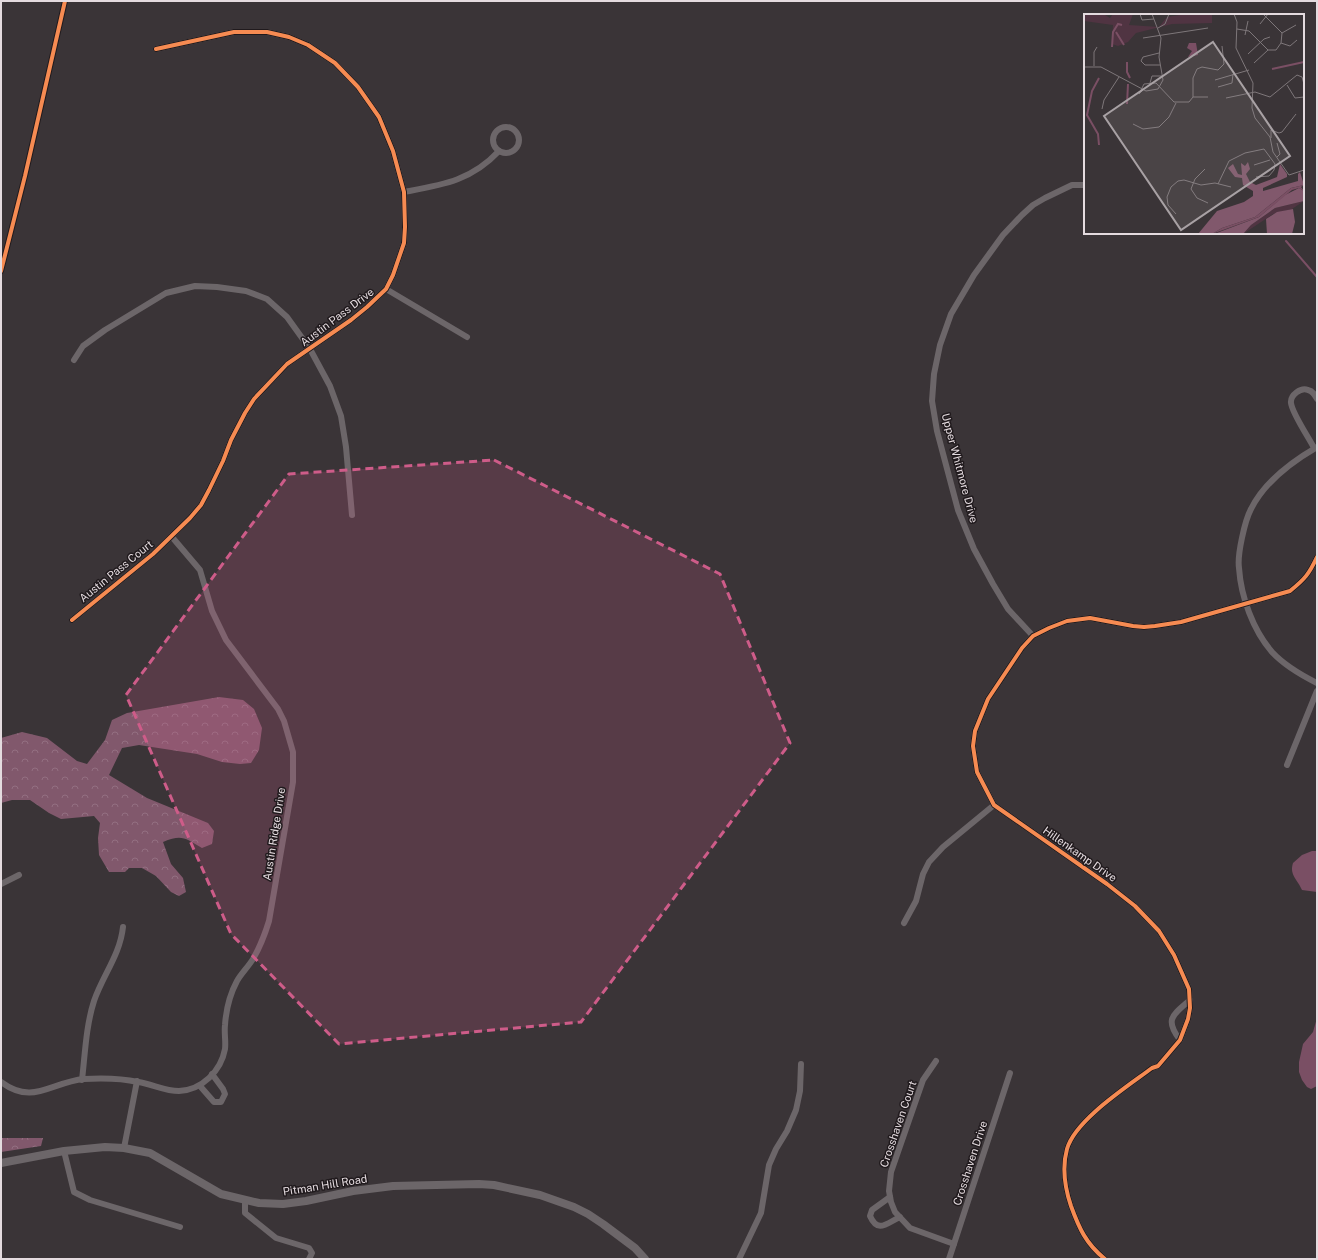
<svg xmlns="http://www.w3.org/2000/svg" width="1318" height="1260" font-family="'Public Sans',sans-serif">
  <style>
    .forest { fill: url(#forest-crowns) }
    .water { fill: #7a4f64 }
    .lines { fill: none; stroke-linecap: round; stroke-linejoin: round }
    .stream { stroke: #7a4f64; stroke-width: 2 }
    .minor { stroke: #6c6669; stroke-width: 6 }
    .tertiary { stroke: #6c6669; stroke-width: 8 }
    .cycleway-casing { stroke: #201a1d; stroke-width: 6 }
    .cycleway { stroke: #f68b52; stroke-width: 4 }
    .marked { fill: #ce5c89; fill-opacity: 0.2; stroke: #ce5c89; stroke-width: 3; stroke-dasharray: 8 5; stroke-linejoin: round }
    .labels { text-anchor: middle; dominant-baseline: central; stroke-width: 3; stroke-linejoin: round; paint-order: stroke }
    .street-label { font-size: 11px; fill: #e4dbdf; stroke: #201a1d }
    .inset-river { fill: none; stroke: #7a4f64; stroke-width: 2 }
    .inset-road { fill: none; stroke: #7e777a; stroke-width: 1 }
    .view { fill: #a8a1a4; fill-opacity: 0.15; stroke: #a8a1a4; stroke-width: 2 }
    .inset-edge { fill: none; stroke: #e4dbdf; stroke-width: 2 }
  </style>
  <defs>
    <pattern id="forest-crowns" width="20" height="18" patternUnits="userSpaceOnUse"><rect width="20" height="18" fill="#81586c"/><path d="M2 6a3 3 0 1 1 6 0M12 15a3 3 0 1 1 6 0" fill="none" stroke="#936f81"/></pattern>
  </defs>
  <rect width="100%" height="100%" fill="#3a3437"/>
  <g class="forest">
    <path d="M219 697 243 700 254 709 262 728 259 750 251 763 240 764 222 762 197 754 139 745 122 748 109 775 147 798 208 823 214 831 212 844 202 848C185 838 182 834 163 842L171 864 183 878 186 892 179 896 171 892 156 876 142 868H129L125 872H109L99 855 98 838 100 823 94 816 61 819 49 813 30 800H12L1 803V738L22 732 47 738 77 761 87 764 105 740 112 720 127 713Z"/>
    <polygon points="1,1138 43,1138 41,1146 1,1152"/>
  </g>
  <g class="water">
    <path d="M1312 851H1317V892L1302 890C1298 880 1289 875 1293 863L1302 855Z"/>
    <polygon points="1317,1018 1317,1086 1311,1089 1307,1087 1302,1080 1299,1072 1299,1062 1303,1044 1313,1032"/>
  </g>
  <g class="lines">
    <polyline class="stream" points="1286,241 1317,277"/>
    <g class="minor">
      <circle cx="506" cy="140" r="13"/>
      <path d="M404 192C442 185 471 181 499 151"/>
      <polyline points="386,289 467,337"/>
      <polyline points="74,360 83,346 105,330 166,293 195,286 217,287 246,291 267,299 287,317 310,349 330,386 341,416 346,447 352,515"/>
      <path d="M1317 447C1291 462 1265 481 1251 509 1245 520 1237 555 1239 568 1241 597 1253 630 1272 652 1284 665 1301 675 1317 683"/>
      <path d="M1314 448C1309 438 1292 413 1291 403 1290 395 1301 387 1308 390 1313 391 1315 395 1317 399"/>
      <polyline points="72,620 153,554 190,518 201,505 209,490 223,461 231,440 245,413 254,399 287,364 351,320 367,307 386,289 393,275 404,243 405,227 404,192 393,151 379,117 358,87 335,63 308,45 289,37 267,32 234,32 156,49"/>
      <polyline points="1033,636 1008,609 993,584 974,549 958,510 937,431 932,401 934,374 940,345 951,314 974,275 1003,235 1022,215 1033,205 1045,198 1072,185 1085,185"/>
      <polyline points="1287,765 1317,691"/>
      <polyline points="1,884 19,875"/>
      <polyline points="904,923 916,901 923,874 929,862 943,847 994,805"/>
      <path d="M1180 1040C1164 1019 1173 1015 1190 1000"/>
      <polyline points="936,1061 923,1080 891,1172 889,1191 891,1202 895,1212 910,1228 954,1244"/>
      <path d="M82 1080C85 1054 86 1026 94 1001 103 975 120 955 123 927"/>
      <path d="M1 1082C33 1106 51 1082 84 1079 102 1078 120 1078 138 1082 152 1084 165 1091 179 1091 202 1090 221 1071 225 1049 226 1041 224 1033 225 1025 226 1011 230 994 237 981 241 974 248 967 253 959 260 947 265 934 269 921L293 782V752L284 721 278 709 226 640 212 611 200 570 172 537"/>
      <polyline points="200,1086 214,1102 221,1102 225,1094 223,1089 212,1074"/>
      <polyline points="124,1148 137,1081"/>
      <polyline points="64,1151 74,1192 90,1200 180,1227"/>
      <path d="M890 1197 872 1210 870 1216C878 1234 887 1223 900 1217"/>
      <polyline points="245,1200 245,1213 276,1238 309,1248 312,1253 309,1259"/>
      <polyline points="739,1259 761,1213 769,1165 776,1149 787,1131 796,1110 800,1091 801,1064"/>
      <polyline points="949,1259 1010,1073"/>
      <path d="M1105 1259C1086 1244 1079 1228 1071 1206 1065 1188 1062 1167 1067 1149 1075 1120 1128 1086 1152 1068L1158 1066 1180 1040 1188 1019 1190 1008 1189 989 1174 955 1159 931 1135 906 1107 884 994 805 977 772 973 746 975 731 988 699 1022 648 1033 636 1049 628 1067 621 1090 618 1133 626 1144 627 1155 626 1181 622 1290 591C1305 579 1309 574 1317 557"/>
    </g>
    <polyline class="tertiary" points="1,1163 64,1151 105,1147 124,1148 150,1153 221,1194 259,1203 283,1204 306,1201 353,1191 393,1186 479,1184 494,1185 540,1195 574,1207 588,1214 603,1224 635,1248 645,1259"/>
    <defs>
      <g id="cycleway">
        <polyline points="1,271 25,176 65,1"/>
        <polyline points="72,620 153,554 190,518 201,505 209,490 223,461 231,440 245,413 254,399 287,364 351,320 367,307 386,289 393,275 404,243 405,227 404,192 393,151 379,117 358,87 335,63 308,45 289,37 267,32 234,32 156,49"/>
        <path d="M1105 1259C1086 1244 1079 1228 1071 1206 1065 1188 1062 1167 1067 1149 1075 1120 1128 1086 1152 1068L1158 1066 1180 1040 1188 1019 1190 1008 1189 989 1174 955 1159 931 1135 906 1107 884 994 805 977 772 973 746 975 731 988 699 1022 648 1033 636 1049 628 1067 621 1090 618 1133 626 1144 627 1155 626 1181 622 1290 591C1305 579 1309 574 1317 557"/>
      </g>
    </defs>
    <use href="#cycleway" class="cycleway-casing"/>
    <use href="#cycleway" class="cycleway"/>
  </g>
  <path class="marked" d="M494 460 720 574 790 743 581 1022 339 1044 231 934 126 695 289 474Z"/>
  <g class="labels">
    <g class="street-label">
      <text transform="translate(337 317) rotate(-37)">Austin Pass Drive</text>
      <text transform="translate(960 468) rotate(75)">Upper Whitmore Drive</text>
      <text transform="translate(116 571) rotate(-39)">Austin Pass Court</text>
      <text transform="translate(274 834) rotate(-81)">Austin Ridge Drive</text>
      <text transform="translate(1080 854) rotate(35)">Hillenkamp Drive</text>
      <text transform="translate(898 1124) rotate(-71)">Crosshaven Court</text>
      <text transform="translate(970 1163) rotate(-72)">Crosshaven Drive</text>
      <text transform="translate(325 1185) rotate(-9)">Pitman Hill Road</text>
    </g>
  </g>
  <g transform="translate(1084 14)">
    <rect width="220" height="220" fill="#3a3437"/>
    <path d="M29 0H49L45 11 75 13 83 3 103 0 128 1V9L88 10 52 19 44 28 34 32 28 30 29 11 0 7V1H21L26 4ZM220 187 208 195 189 200 159 220 167 211 191 194Z" fill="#503442"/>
    <path d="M164 148 166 155 162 160 166 168 172 171 193 163 196 150 203 160V163L179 174V177L214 167V160L216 158 220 171 207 174 171 203 138 214 128 220H114L133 197 160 188 169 182V177L159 171 158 164 151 163 144 154 149 150 154 160 158 161 157 149 161 152ZM215 174 220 177V187L191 194 167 211 159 220H130L175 203 201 181ZM209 195 211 208 208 220H183L182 205 193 198Z" fill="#81586c"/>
    <path d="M105 29H112L114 41 104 43 108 37 103 34ZM220 171 217 173 220 177 215 174 208 176 175 203 128 220 138 214 171 203 207 174Z" fill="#7a4f64"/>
    <path class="inset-river" d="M32 18 40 31M28 33 29 18 34 10 38 11M43 48V58L46 64M188 55 220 48M15 64 8 77 3 101 14 120 15 131M43 90 44 70"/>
    <path class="inset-road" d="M56 0 58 6 70 5M150 0 153 8 152 34 169 69 168 94 171 104 186 123 189 138 205 161 220 156M176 10 184 0M74 14 81 10 85 0M153 15 165 17 184 36H192L197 29 198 19 179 0M198 19 212 11M161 21 164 7M59 24 124 14M197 29 206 32 213 26M75 39 59 43 57 47 61 51H76M164 40 180 25 186 23M170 49 184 36M10 52V38L13 33M0 53H17L62 77 74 75 79 66 75 43 77 24 68 0M131 66 165 56M66 69 68 62H79M203 71 211 84 220 83M134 73 148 69 149 60M59 76 55 80 60 70 72 69 90 88H105L109 83V64L113 55 118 53 134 56 140 50 138 32M109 83H124M142 84 171 78 186 83 213 61 218 63 220 70M18 95 20 86 35 63M49 110 59 115 75 113 85 103 92 89M187 124V116L195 119 198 118 212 100M193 129 196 140 193 143M170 151 186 146M121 155 111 165 107 175 113 184 124 189M134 170 145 147 161 139 180 135 191 150 190 156 185 162 172 163M92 200 84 191 83 183 87 173 94 167 100 166 117 171 131 169 147 173"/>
    <path class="view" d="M129 28 206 142 97 216 20 102Z"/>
    <rect width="220" height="220" class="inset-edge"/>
  </g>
  <rect width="1318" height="1260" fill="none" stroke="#e4dbdf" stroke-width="4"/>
</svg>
